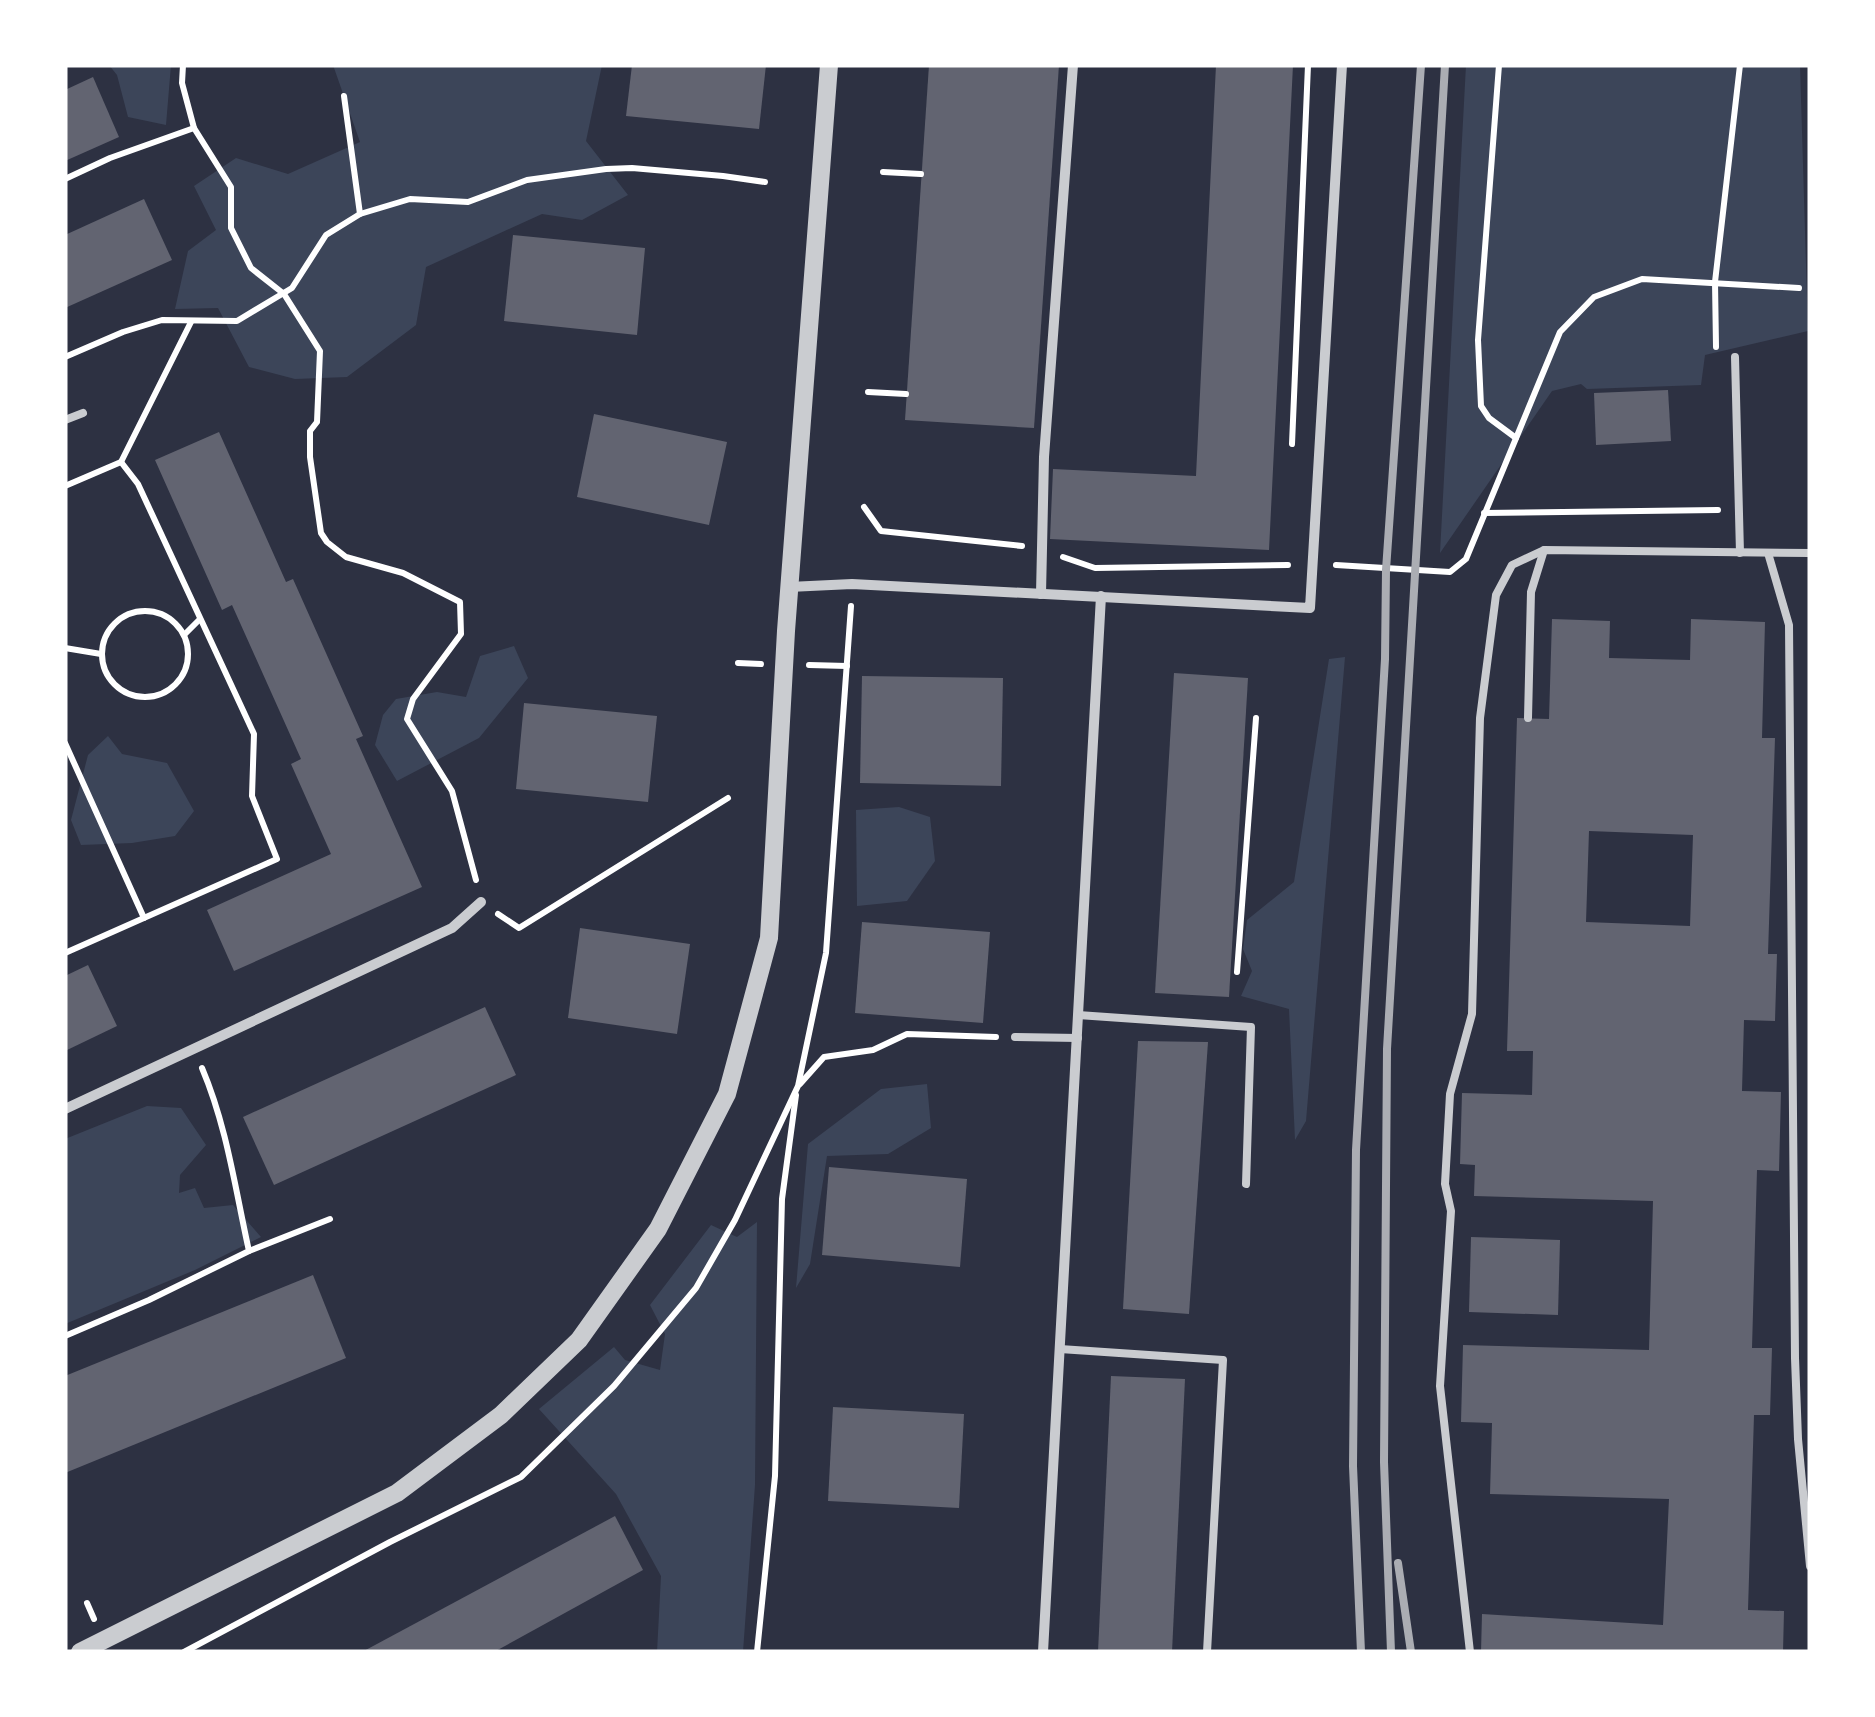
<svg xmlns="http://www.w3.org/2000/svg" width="1875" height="1717" font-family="Lato,sans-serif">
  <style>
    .green { fill: #3c4559 }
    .building { fill: #626471; fill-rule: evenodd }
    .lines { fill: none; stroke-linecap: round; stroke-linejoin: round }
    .path { stroke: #fff; stroke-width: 6 }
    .service { stroke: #caccd0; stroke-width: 8 }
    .minor { stroke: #caccd0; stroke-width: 10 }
    .tertiary { stroke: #caccd0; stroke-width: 18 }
    .rail { stroke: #abadb3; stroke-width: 8 }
  </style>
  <rect width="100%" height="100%" fill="#2d3142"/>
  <g class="green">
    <polygon points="109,65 171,65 166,125 128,117 117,75"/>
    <polygon points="333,65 602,65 586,141 628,195 582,220 542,214 426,267 416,325 347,377 295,379 249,367 218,308 175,309 188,251 216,230 194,186 236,158 288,174 360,142"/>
    <polygon points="1466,65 1800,65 1808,331 1705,355 1701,385 1587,389 1581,384 1552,391 1440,553"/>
    <polygon points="514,646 528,678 479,738 397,781 375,745 383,715 396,699 437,692 466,697 480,656"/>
    <polygon points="1345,657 1306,1121 1295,1140 1289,1009 1241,996 1252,971 1243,949 1247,920 1294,882 1329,659"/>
    <polygon points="108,736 122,754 167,763 194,811 175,836 132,843 81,845 71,820 88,755"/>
    <polygon points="899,807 930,817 935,861 907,901 857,906 856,810"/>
    <polygon points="927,1084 931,1128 888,1154 827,1156 810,1264 796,1288 808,1144 881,1089"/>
    <polygon points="147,1106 181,1108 206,1145 180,1175 179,1193 195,1188 204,1208 233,1205 261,1237 195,1270 65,1324 65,1139"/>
    <polygon points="757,1222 755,1485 743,1652 657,1652 661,1576 616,1494 539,1409 614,1347 625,1360 660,1370 665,1334 650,1305 711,1225 737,1237"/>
  </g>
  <g class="building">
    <polygon points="632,65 766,65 759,129 626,116"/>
    <polygon points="929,65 1059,65 1034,428 905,420"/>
    <polygon points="1216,65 1293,65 1269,550 1050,539 1053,469 1196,476"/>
    <polygon points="93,77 119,137 65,161 65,90"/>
    <polygon points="144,199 172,260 65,308 65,235"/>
    <polygon points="513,235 645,248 637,335 504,321"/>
    <polygon points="1668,390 1671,441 1596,445 1594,393"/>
    <polygon points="594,414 727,442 709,525 577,497"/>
    <polygon points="219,432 286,582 293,579 363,736 356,739 422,887 234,971 207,910 331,854 291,764 301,759 232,605 222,610 155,460"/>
    <path d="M1552 619 1610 621 1609 658 1690 660 1691 619 1765 622 1762 738H1775L1768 954H1777L1775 1021 1744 1020 1742 1091 1781 1092 1779 1171 1757 1170 1752 1348H1772L1770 1415H1754L1748 1610 1784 1611 1783 1652H1481L1482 1614 1663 1625 1669 1499 1490 1494 1492 1423 1461 1422 1463 1345 1649 1350 1653 1201 1474 1196 1475 1165 1460 1164 1462 1093 1532 1095 1533 1051H1507L1517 718 1549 719ZM1589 831 1693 835 1690 926 1586 922Z"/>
    <polygon points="1174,673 1248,678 1229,997 1155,993"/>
    <polygon points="862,676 1003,678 1001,786 860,783"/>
    <polygon points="524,703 657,716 648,802 516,789"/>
    <polygon points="862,922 990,932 983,1023 855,1013"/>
    <polygon points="580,928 690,944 677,1034 568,1018"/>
    <polygon points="88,965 117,1026 65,1051 65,976"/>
    <polygon points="485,1007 516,1075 274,1185 243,1117"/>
    <polygon points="1138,1041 1208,1042 1189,1314 1123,1309"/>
    <polygon points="829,1167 967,1179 960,1267 822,1255"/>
    <polygon points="1471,1237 1560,1240 1558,1315 1469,1312"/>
    <polygon points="313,1275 346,1358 65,1473 65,1376"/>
    <polygon points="1111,1376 1185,1379 1172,1652 1098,1652"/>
    <polygon points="833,1407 964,1414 959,1508 828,1501"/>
    <polygon points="615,1516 643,1570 494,1652 362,1652"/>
  </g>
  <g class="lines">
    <g class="path">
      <polyline points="183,65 182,83 194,128 231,187 231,228 251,268 284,294 320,351 317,422 310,431 310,457 321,533 327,542 346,557 403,573 460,602 461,634 413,699 407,719 452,791 476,880"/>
      <polyline points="1499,65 1478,340 1481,406 1489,418 1516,438"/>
      <polyline points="344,96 360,214"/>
      <polyline points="883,172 921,174"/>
      <polyline points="65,179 110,158 194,128"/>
      <polyline points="1716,347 1715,282 1740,65"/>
      <polyline points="65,357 123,332 162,320 237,321 292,288 326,235 360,214 410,199 468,202 527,180 606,169 632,168 723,176 765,182"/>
      <polyline points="868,392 906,394"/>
      <polyline points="1292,444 1308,65"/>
      <polyline points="121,462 191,322"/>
      <polyline points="65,486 121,462 138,484 254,734 252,796 277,859 65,953"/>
      <polyline points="864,507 881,531 1022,546"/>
      <polyline points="1484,513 1718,510"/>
      <polyline points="1063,557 1095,568 1288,565"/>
      <polyline points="1336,565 1450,572 1466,559 1560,332 1594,297 1642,279 1799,288"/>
      <circle cx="145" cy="654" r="43"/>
      <polyline points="184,635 200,619"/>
      <polyline points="65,648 101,654"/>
      <polyline points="738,663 761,664"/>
      <polyline points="809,665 847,666"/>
      <polyline points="65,743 144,918"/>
      <polyline points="498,914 519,928 728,798"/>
      <polyline points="1237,972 1256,718"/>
      <polyline points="800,1084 824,1057 873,1050 907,1034 996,1037"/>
      <polyline points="249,1251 330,1219"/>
      <path d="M65 1336 149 1300 249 1251C235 1188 227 1127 202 1068"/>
      <polyline points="87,1603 94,1619"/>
      <polyline points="184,1652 390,1542 521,1477 614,1386 696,1288 735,1220 798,1086 826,953 851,606"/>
      <polyline points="757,1652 775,1476 782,1199 796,1095"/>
    </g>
    <g class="service">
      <polyline points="1735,357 1740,553"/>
      <polyline points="65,420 83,413"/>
      <polyline points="1768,553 1789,625 1795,1358 1798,1439 1810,1566"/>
      <polyline points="1528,718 1531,592 1544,550"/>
      <polyline points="1078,1015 1251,1027 1246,1184"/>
      <polyline points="1015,1037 1078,1038"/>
      <polyline points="1060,1349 1223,1360 1207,1652"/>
      <polyline points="1470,1652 1440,1386 1451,1211 1445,1184 1450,1094 1472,1014 1480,718 1496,595 1512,565 1544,550 1810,553"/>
    </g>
    <g class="minor">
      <polyline points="789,587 852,584 1310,608 1342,65"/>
      <polyline points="1041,594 1044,457 1073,65"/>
      <polyline points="65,1109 452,928 481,902"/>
      <polyline points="1043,1652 1101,596"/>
    </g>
    <polyline class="tertiary" points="80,1652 397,1493 501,1415 579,1340 658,1229 727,1094 769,938 786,631 829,65"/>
    <g class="rail">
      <polyline points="1398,1563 1411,1652"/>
      <polyline points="1361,1652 1353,1466 1356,1150 1385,659 1386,570 1421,65"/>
      <polyline points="1391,1652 1384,1462 1387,1049 1445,65"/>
    </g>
  </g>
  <rect width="1875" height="1717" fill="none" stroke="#ffffff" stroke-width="135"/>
</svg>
